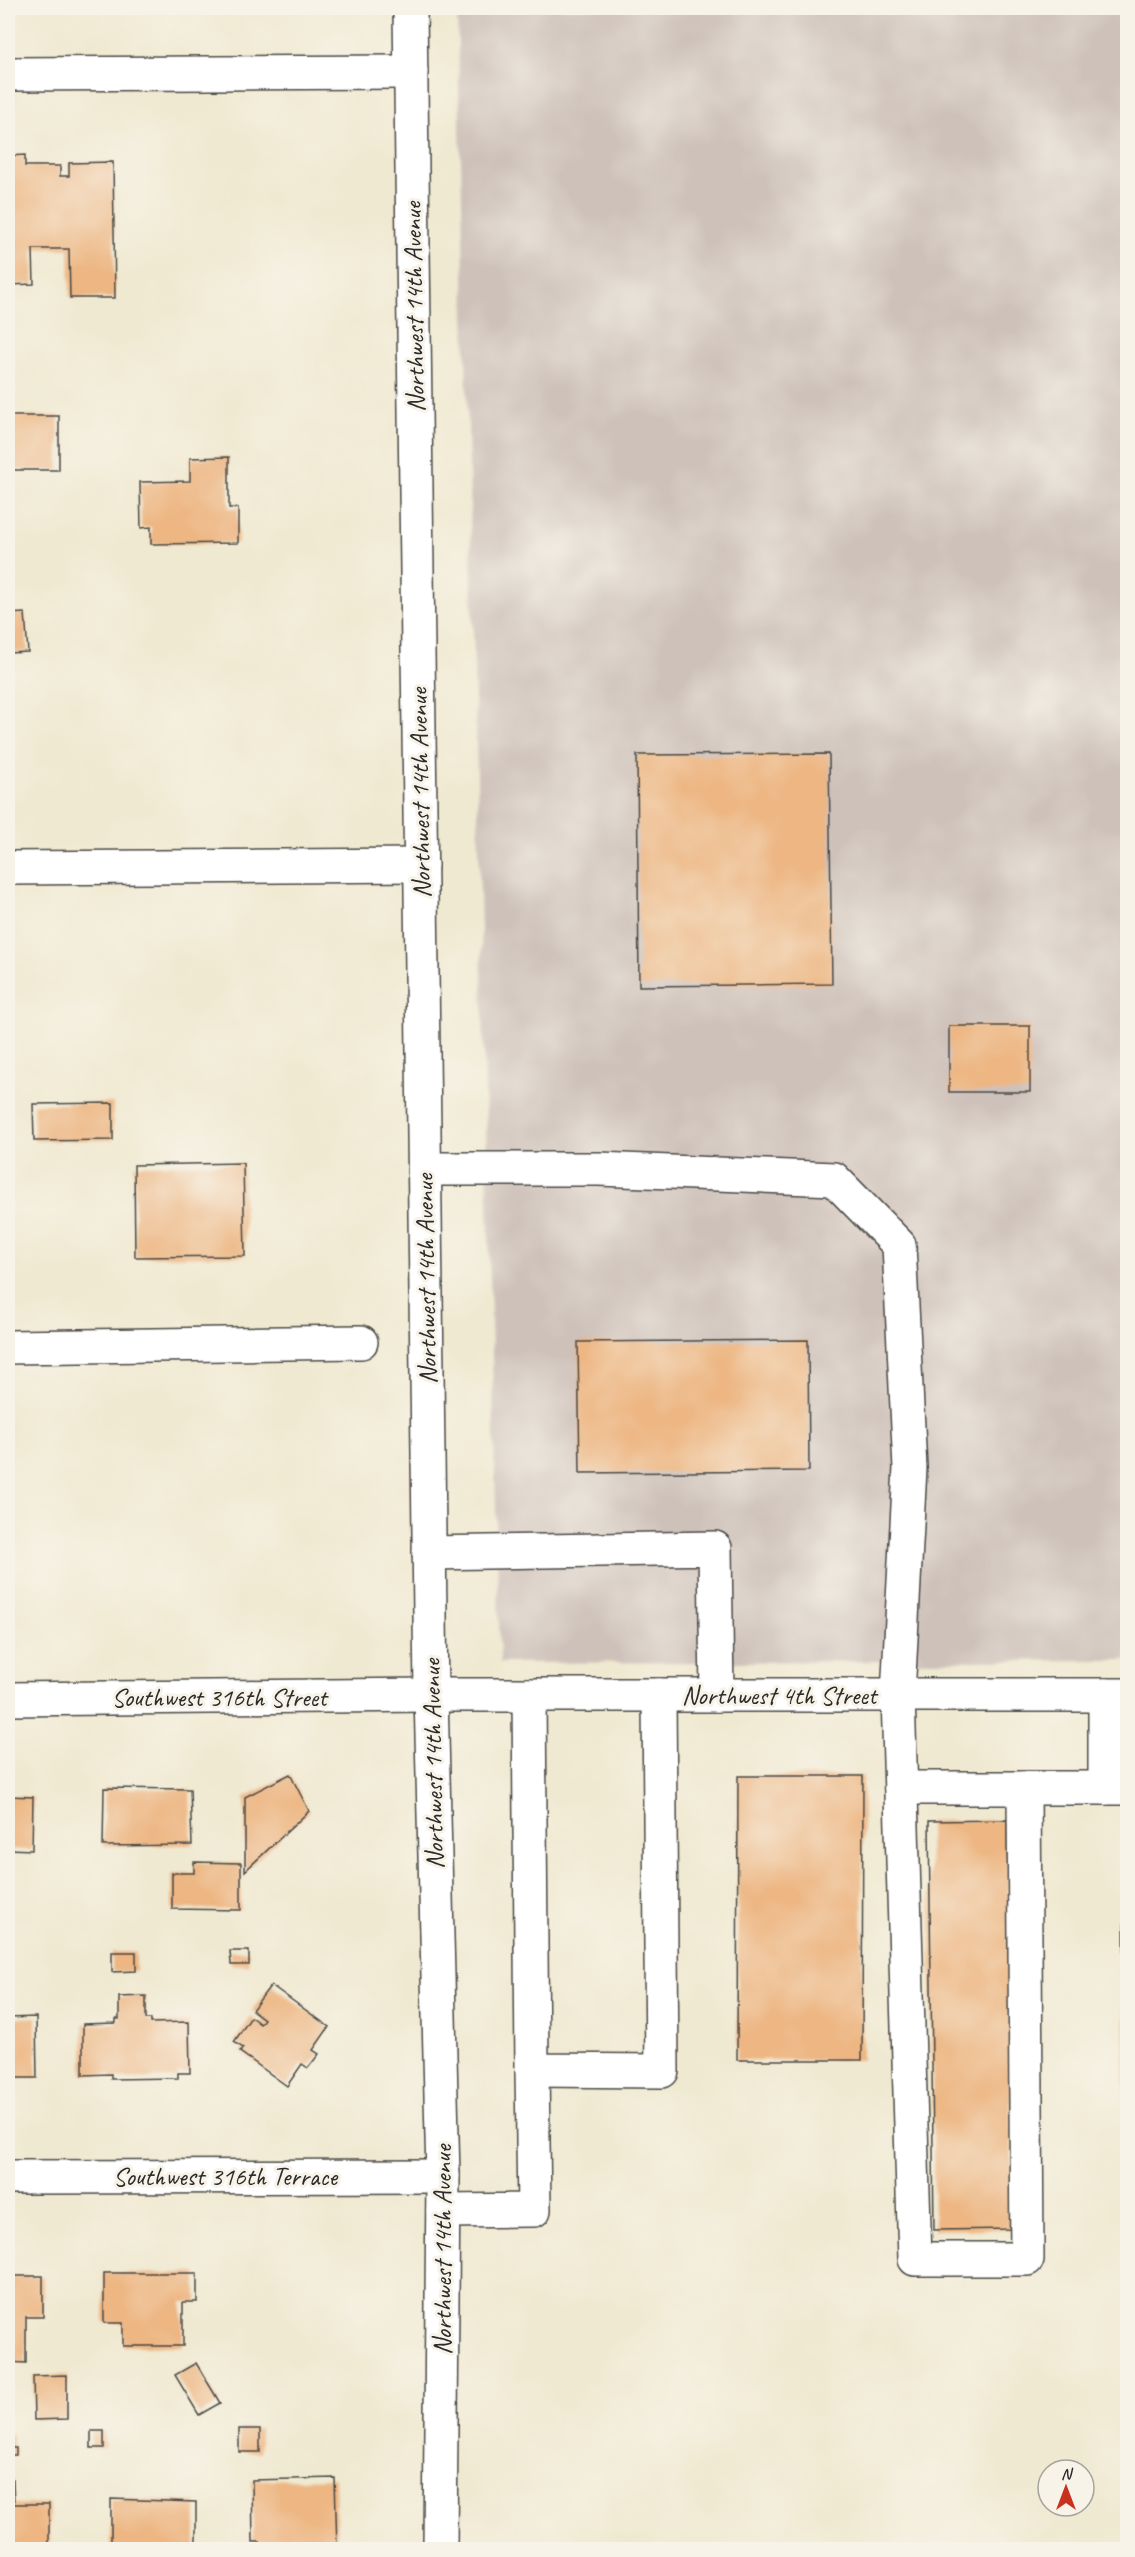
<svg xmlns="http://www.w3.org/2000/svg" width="1135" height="2557" font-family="Caveat,sans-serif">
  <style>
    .industrial { fill: #cec1ba }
    .building { fill: #edb682 }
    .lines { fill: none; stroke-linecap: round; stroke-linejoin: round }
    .minor-casing { stroke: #494844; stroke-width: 36 }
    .minor { stroke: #fff; stroke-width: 33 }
    .labels { text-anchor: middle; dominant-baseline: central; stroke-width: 6; stroke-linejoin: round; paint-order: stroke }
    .street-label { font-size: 26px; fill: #2b2b2b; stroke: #f7f3e8 }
  </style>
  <rect width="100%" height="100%" fill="#f7f3e8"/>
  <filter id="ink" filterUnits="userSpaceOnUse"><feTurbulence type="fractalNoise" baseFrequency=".0167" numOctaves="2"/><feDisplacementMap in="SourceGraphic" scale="12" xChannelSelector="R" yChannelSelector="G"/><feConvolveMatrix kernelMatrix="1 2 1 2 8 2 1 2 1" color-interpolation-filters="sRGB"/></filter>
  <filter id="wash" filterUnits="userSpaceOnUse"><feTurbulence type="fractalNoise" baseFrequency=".008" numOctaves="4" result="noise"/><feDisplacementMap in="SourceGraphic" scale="24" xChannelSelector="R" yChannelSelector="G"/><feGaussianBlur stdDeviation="1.35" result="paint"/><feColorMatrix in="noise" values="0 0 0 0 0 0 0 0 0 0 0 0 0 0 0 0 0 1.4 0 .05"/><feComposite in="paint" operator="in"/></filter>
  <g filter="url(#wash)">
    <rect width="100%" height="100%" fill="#f0e9d1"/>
    <polygon class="industrial" points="457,8 1127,8 1127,1660 500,1663"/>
    <g id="blocks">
      <g class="building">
        <polygon points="25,155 25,166 60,166 60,176 69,176 69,163 113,162 115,298 70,298 69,249 33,249 34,284 8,285 8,156"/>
        <rect x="8" y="416" width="51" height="54"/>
        <polygon points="229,457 229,508 238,508 238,543 151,544 151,527 141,528 140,482 190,481 190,458"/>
        <polygon points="25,613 28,652 8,653 8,614"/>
        <polygon points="829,754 832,984 639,986 637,755"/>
        <rect x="949" y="1026" width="81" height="66"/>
        <polygon points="113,1103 113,1140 34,1141 33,1104"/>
        <polygon points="243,1163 245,1256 135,1257 134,1165"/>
        <polygon points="808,1340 809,1471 580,1473 578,1342"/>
        <polygon points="290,1774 309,1811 245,1871 245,1797"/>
        <polygon points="738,1776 863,1776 862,2060 737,2060"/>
        <polygon points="104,1788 190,1789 192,1845 103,1846"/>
        <polygon points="8,1796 33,1797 32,1850 8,1849"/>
        <polygon points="1007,1820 1013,2229 934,2230 929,1821"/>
        <polygon points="1124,1849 1128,1849 1128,2280 1125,2280"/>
        <polygon points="194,1862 241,1863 241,1910 172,1909 172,1873 194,1873"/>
        <polygon points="230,1951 249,1951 249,1965 231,1965"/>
        <polygon points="112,1952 136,1952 136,1971 112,1972"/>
        <polygon points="271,1985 329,2027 313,2050 319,2054 308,2068 302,2064 287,2086 240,2052 243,2048 234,2042 251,2017 260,2024 264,2019 252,2010"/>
        <polygon points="146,1996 146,2019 151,2019 151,2023 189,2022 190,2073 178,2073 178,2078 111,2079 111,2074 83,2075 83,2024 116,2023 116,2019 119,2019 119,1997"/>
        <polygon points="36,2017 37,2078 8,2078 8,2018"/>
        <polygon points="104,2273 197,2273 197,2302 183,2302 183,2346 123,2346 123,2323 104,2323"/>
        <polygon points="8,2276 43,2276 43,2317 26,2317 26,2363 8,2362"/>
        <polygon points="196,2363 220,2403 199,2415 175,2375"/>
        <polygon points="67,2375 67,2419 34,2420 33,2376"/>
        <rect x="239" y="2429" width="21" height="23"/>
        <rect x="91" y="2431" width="13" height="17"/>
        <polygon points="8,2434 12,2434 12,2448 16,2448 16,2455 8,2455"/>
        <polygon points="335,2478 337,2550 261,2550 260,2542 253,2542 252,2480"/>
        <polygon points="8,2479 13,2479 14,2504 49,2504 49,2550 8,2550"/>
        <polygon points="111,2499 196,2502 196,2550 111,2550"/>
      </g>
    </g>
  </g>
  <g filter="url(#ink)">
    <use href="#blocks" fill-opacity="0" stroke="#494844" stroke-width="1.5"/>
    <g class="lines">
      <defs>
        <g id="minor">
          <polyline points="410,8 431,1695 443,2176 440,2550"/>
          <polyline points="8,74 411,72"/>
          <polyline points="8,868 421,865"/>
          <polyline points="424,1169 599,1169 834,1179 899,1245 910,1468 898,1695 915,2259 1027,2259 1024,1788"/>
          <polyline points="8,1347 361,1342"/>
          <polyline points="429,1553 715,1548 717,1695"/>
          <polyline points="529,1695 532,2070 662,2071 659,1695"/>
          <polyline points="1105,1695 1105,1788"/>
          <polyline points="8,1699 431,1695 1128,1695"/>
          <polyline points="901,1788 1128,1788"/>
          <polyline points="8,2177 443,2176"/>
          <polyline points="443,2211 534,2210 532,2070"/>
        </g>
      </defs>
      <use href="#minor" class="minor-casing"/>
      <use href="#minor" class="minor"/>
    </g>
  </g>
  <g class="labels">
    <g class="street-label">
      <text transform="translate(414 307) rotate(-91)">Northwest 14th Avenue</text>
      <text transform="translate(420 793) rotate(-91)">Northwest 14th Avenue</text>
      <text transform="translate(426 1279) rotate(-91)">Northwest 14th Avenue</text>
      <text x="779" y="1695">Northwest 4th Street</text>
      <text x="219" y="1697">Southwest 316th Street</text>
      <text transform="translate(433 1764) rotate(-91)">Northwest 14th Avenue</text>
      <text x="225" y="2176">Southwest 316th Terrace</text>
      <text transform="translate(442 2250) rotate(-90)">Northwest 14th Avenue</text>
    </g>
  </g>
  <rect width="1135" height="2557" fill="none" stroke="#f7f3e8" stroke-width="30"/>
  <g transform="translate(1066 2488)"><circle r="28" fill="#f7f3e8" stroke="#a5a39c" stroke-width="1.5"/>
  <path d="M0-4.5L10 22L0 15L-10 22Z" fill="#c8321e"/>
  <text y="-9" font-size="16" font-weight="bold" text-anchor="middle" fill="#2b2b2b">N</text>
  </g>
</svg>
